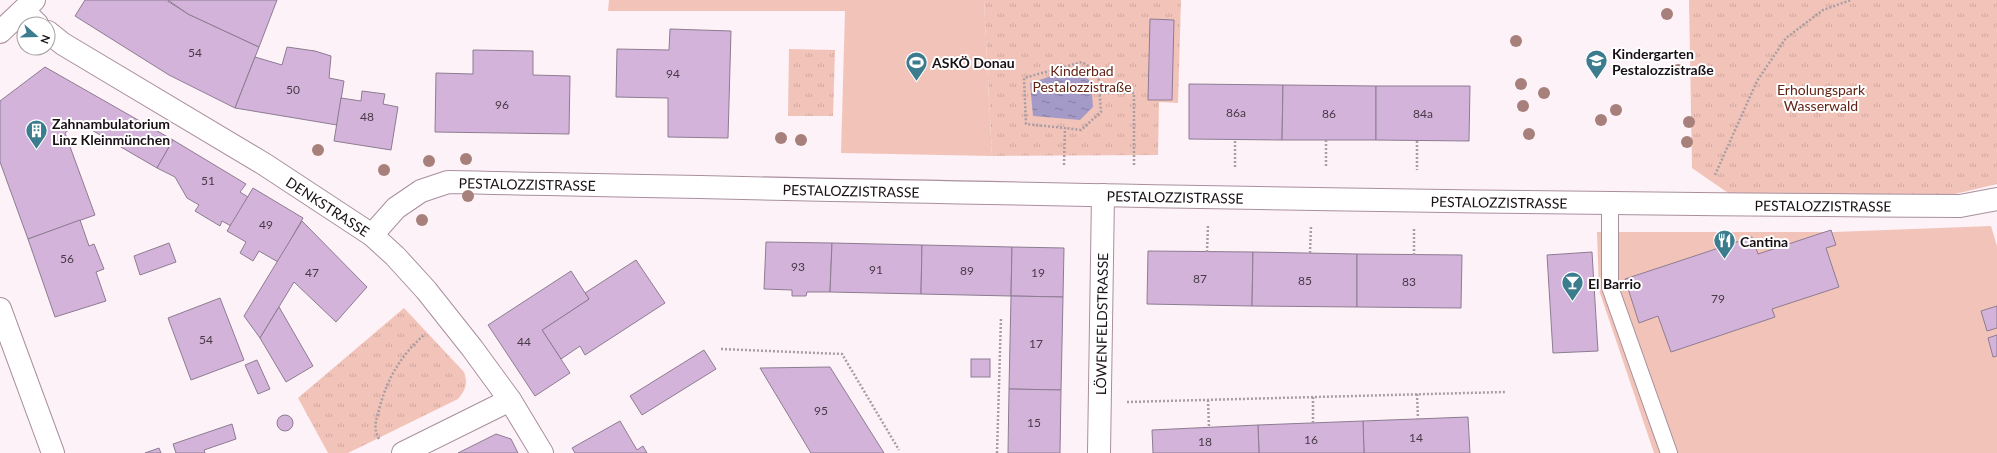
<svg xmlns="http://www.w3.org/2000/svg" width="1997" height="453" font-family="Lato,sans-serif">
  <style>
    .park { fill: url(#park-tufts) }
    .pitch { fill: #f2c4b9 }
    .water { fill: url(#water-ripples) }
    .building { fill: #d4b3db; stroke: #8d7c91 }
    .lines { fill: none; stroke-linecap: round; stroke-linejoin: round }
    .service-casing { stroke: #a98f9d; stroke-width: 18 }
    .minor-casing { stroke: #a98f9d; stroke-width: 24 }
    .secondary-casing { stroke: #a98f9d; stroke-width: 24 }
    .path { stroke: #a89da3; stroke-width: 2.5; stroke-dasharray: 2 2; stroke-linecap: butt }
    .service { stroke: #fff; stroke-width: 16 }
    .minor { stroke: #fff; stroke-width: 22 }
    .secondary { stroke: #fff; stroke-width: 22 }
    .tree { fill: #a8807b }
    .labels { text-anchor: middle; dominant-baseline: central; stroke-width: 4; stroke-linejoin: round; paint-order: stroke }
    .number-label { font-size: 12px; fill: #483946 }
    .poi-label { font-size: 14px; font-weight: bold; fill: #191015; stroke: #fff; text-anchor: start }
    .park-label { font-size: 14px; fill: #622314; stroke: #fff }
    .street-label { font-size: 14px; fill: #191015; stroke: #fff }
  </style>
  <defs>
    <pattern id="park-tufts" width="24" height="20" patternUnits="userSpaceOnUse"><rect width="24" height="20" fill="#f2c4b9"/><path d="M3 7l-1-3M5 7V3M7 7l1-3M15 17l-1-3M17 17v-4M19 17l1-3" fill="none" stroke="#cfa79e"/></pattern>
    <pattern id="water-ripples" width="26" height="14" patternUnits="userSpaceOnUse"><rect width="26" height="14" fill="#a49ac7"/><path d="M2 4q2-2 4 0t4 0M15 11q2-2 4 0t4 0" fill="none" stroke="#857ca0"/></pattern>
  </defs>
  <rect width="100%" height="100%" fill="#fdf2f8"/>
  <g class="park">
    <polygon points="984,0 1181,0 1178,103 1159,102 1158,155 992,156"/>
    <polygon points="1689,0 1997,0 1997,184 1955,194 1731,195 1692,168"/>
    <polygon points="789,49 835,50 833,116 788,116"/>
    <path d="M404 308 464 372C468 384 466 389 458 399L348 453H328L298 398Z"/>
  </g>
  <g class="pitch">
    <polygon points="609,0 984,0 992,156 841,153 845,11 608,11"/>
    <polygon points="1991,226 1997,246 1997,453 1654,453 1599,290 1597,232 1834,232"/>
  </g>
  <polygon class="water" points="1073,69 1091,81 1093,107 1080,120 1033,116 1030,83"/>
  <g class="building">
    <polygon points="85,0 166,0 188,14 259,47 235,108 169,75 75,16"/>
    <polygon points="168,0 277,0 259,47 188,14"/>
    <polygon points="1150,19 1174,20 1172,100 1148,100"/>
    <polygon points="670,29 731,31 728,138 668,137 668,98 616,97 617,49 669,50"/>
    <polygon points="287,47 315,51 331,56 329,78 344,81 337,125 235,108 255,57 282,65"/>
    <polygon points="473,50 533,51 533,75 570,76 569,134 435,132 436,73 473,74"/>
    <polygon points="45,67 173,140 157,168 78,122 65,133 95,215 28,239 0,162 0,101"/>
    <polygon points="1189,84 1283,85 1282,140 1189,139"/>
    <polygon points="1283,85 1376,86 1376,140 1282,140"/>
    <polygon points="1376,86 1470,86 1469,141 1376,140"/>
    <polygon points="362,91 385,94 383,104 398,107 391,150 334,141 341,98 361,101"/>
    <polygon points="173,140 246,184 240,192 248,197 231,226 222,221 220,226 195,211 199,205 187,198 175,177 157,168"/>
    <polygon points="253,188 303,218 278,262 259,251 253,261 240,253 246,242 227,231"/>
    <polygon points="80,220 89,246 94,244 104,269 96,272 106,301 55,317 28,239"/>
    <polygon points="302,221 367,287 336,322 294,282 260,338 244,316"/>
    <polygon points="1831,230 1836,245 1826,248 1839,287 1772,309 1775,317 1671,352 1658,316 1639,323 1625,279 1752,237 1758,254"/>
    <polygon points="766,242 832,243 830,292 807,292 806,296 792,296 792,290 764,289"/>
    <polygon points="169,243 176,262 140,275 134,256"/>
    <polygon points="832,243 922,245 921,294 830,292"/>
    <polygon points="922,245 1012,247 1011,296 921,294"/>
    <polygon points="1012,247 1064,248 1063,297 1011,296"/>
    <polygon points="1148,251 1253,252 1252,306 1147,304"/>
    <polygon points="1253,252 1357,254 1357,307 1252,306"/>
    <polygon points="1592,252 1598,351 1553,353 1547,255"/>
    <polygon points="1357,254 1462,255 1461,308 1357,307"/>
    <polygon points="636,260 665,303 585,355 580,346 561,359 542,330 589,299 585,293"/>
    <polygon points="571,271 589,299 542,330 570,373 535,396 488,325"/>
    <polygon points="1011,296 1063,297 1061,390 1009,389"/>
    <polygon points="220,298 244,360 191,380 168,318"/>
    <polygon points="1997,306 1997,328 1987,331 1981,311"/>
    <polygon points="279,307 313,366 286,382 260,338"/>
    <polygon points="1997,335 1997,356 1993,357 1988,338"/>
    <polygon points="704,350 716,369 642,415 630,396"/>
    <rect x="971" y="359" width="19" height="18"/>
    <polygon points="257,360 270,389 258,394 245,365"/>
    <polygon points="830,367 884,453 811,453 760,368"/>
    <polygon points="1009,389 1061,390 1060,453 1008,453"/>
    <circle cx="285" cy="423" r="8"/>
    <polygon points="1468,417 1470,453 1364,453 1363,421"/>
    <polygon points="620,421 637,450 643,446 647,453 575,453 572,448"/>
    <polygon points="1363,421 1364,453 1259,453 1258,425"/>
    <polygon points="232,424 236,439 204,450 205,453 176,453 173,444"/>
    <polygon points="1258,425 1259,453 1153,453 1152,430"/>
    <polygon points="496,434 511,439 518,453 458,453"/>
    <polygon points="159,448 161,453 145,453"/>
  </g>
  <g class="lines">
    <defs>
      <polyline id="service" points="1610,203 1610,287 1669,453"/>
      <g id="minor">
        <polyline points="24,11 37,24"/>
        <path id="s1" d="M48 32 63 44 264 164 372 235 395 256 426 290 472 348 510 400 542 453"/>
        <path id="s2" d="M372 235 396 208 421 191 448 182C952 192 1456 204 1960 206L1997 199"/>
        <polyline points="0,309 53,453"/>
        <polyline points="403,453 510,400"/>
        <path id="s3" d="M1099 453 1103 195"/>
      </g>
      <polyline id="secondary" points="0,32 34,0"/>
    </defs>
    <use href="#service" class="service-casing"/>
    <use href="#minor" class="minor-casing"/>
    <use href="#secondary" class="secondary-casing"/>
    <g class="path">
      <polyline points="1100,93 1134,93 1134,166"/>
      <polyline points="1326,140 1326,168"/>
      <polyline points="1417,141 1417,170"/>
      <polyline points="1064,165 1065,128 1026,124 1024,78 1082,62 1098,72 1101,112 1081,130 1065,128"/>
      <polyline points="1235,167 1235,139"/>
      <polyline points="1715,175 1757,81 1786,38 1823,10 1851,0"/>
      <polyline points="1414,229 1414,255"/>
      <polyline points="1207,252 1208,225"/>
      <polyline points="1310,253 1311,226"/>
      <polyline points="721,349 842,354 899,450"/>
      <polyline points="1417,394 1418,419"/>
      <polyline points="1313,397 1313,423"/>
      <polyline points="1208,400 1209,427"/>
      <polyline points="1127,402 1505,392"/>
      <path d="M379 439C372 426 377 419 380 406 388 377 402 354 425 334"/>
      <polyline points="997,453 1001,317"/>
    </g>
    <use href="#service" class="service"/>
    <use href="#minor" class="minor"/>
    <use href="#secondary" class="secondary"/>
  </g>
  <g class="tree">
    <circle cx="1667" cy="14" r="6"/>
    <circle cx="1516" cy="41" r="6"/>
    <circle cx="1678" cy="70" r="6"/>
    <circle cx="1521" cy="84" r="6"/>
    <circle cx="1544" cy="93" r="6"/>
    <circle cx="1523" cy="106" r="6"/>
    <circle cx="1616" cy="110" r="6"/>
    <circle cx="1601" cy="120" r="6"/>
    <circle cx="1689" cy="122" r="6"/>
    <circle cx="1529" cy="134" r="6"/>
    <circle cx="781" cy="138" r="6"/>
    <circle cx="801" cy="140" r="6"/>
    <circle cx="1687" cy="142" r="6"/>
    <circle cx="318" cy="150" r="6"/>
    <circle cx="466" cy="159" r="6"/>
    <circle cx="429" cy="161" r="6"/>
    <circle cx="384" cy="170" r="6"/>
    <circle cx="468" cy="196" r="6"/>
    <circle cx="422" cy="220" r="6"/>
  </g>
  <defs>
    <symbol id="school-pin" viewBox="-11 -11 22 30"><path d="M0 17L-7.5 6A9.5 9.5 0 1 1 7.5 6Z" fill="#3c7c8f" stroke="#fff"/><path d="M0-5L7-2L0 1L-7-2ZM-4 1L0 2.5L4 1V4Q0 6-4 4Z" fill="#fff"/></symbol>
    <symbol id="stadium-pin" viewBox="-11 -11 22 30"><path d="M0 17L-7.5 6A9.5 9.5 0 1 1 7.5 6Z" fill="#3c7c8f" stroke="#fff"/><path d="M0-5a6.5 5 0 1 0 0 10a6.5 5 0 1 0 0-10ZM-3.5-1.8h7v3.6h-7Z" fill="#fff"/></symbol>
    <symbol id="building-pin" viewBox="-11 -11 22 30"><path d="M0 17L-7.5 6A9.5 9.5 0 1 1 7.5 6Z" fill="#3c7c8f" stroke="#fff"/><path d="M-4-6H4V6H1V3H-1V6H-4ZM-2.5-4.3h1.7v1.8h-1.7ZM.8-4.3h1.7v1.8H.8ZM-2.5-1h1.7V.8h-1.7ZM.8-1h1.7V.8H.8Z" fill="#fff"/></symbol>
    <symbol id="restaurant-pin" viewBox="-11 -11 22 30"><path d="M0 17L-7.5 6A9.5 9.5 0 1 1 7.5 6Z" fill="#3c7c8f" stroke="#fff"/><path d="M-5-6h1v4h1v-4h1v4h1v-4h1v5L-1.5 .5V6h-2V.5L-5-1ZM5-6V6H3V1.5H1.5Q1.5-4 5-6Z" fill="#fff"/></symbol>
    <symbol id="bar-pin" viewBox="-11 -11 22 30"><path d="M0 17L-7.5 6A9.5 9.5 0 1 1 7.5 6Z" fill="#3c7c8f" stroke="#fff"/><path d="M-6-5H6L.8 .8V4.5H3.5V6h-7V4.5H-.8V.8Z" fill="#fff"/></symbol>
  </defs>
  <g fill-rule="evenodd">
    <use href="#school-pin" x="1584" y="48" width="25" height="34"/>
    <use href="#stadium-pin" x="904" y="50" width="25" height="34"/>
    <use href="#building-pin" x="24" y="118" width="25" height="34"/>
    <use href="#restaurant-pin" x="1712" y="228" width="25" height="34"/>
    <use href="#bar-pin" x="1560" y="270" width="25" height="34"/>
  </g>
  <g class="labels">
    <g class="number-label">
      <text x="195" y="52">54</text>
      <text x="673" y="73">94</text>
      <text x="293" y="89">50</text>
      <text x="502" y="104">96</text>
      <text x="1236" y="112">86a</text>
      <text x="1329" y="113">86</text>
      <text x="1423" y="113">84a</text>
      <text x="367" y="116">48</text>
      <text x="208" y="180">51</text>
      <text x="266" y="224">49</text>
      <text x="67" y="258">56</text>
      <text x="798" y="266">93</text>
      <text x="876" y="269">91</text>
      <text x="967" y="270">89</text>
      <text x="312" y="272">47</text>
      <text x="1038" y="272">19</text>
      <text x="1200" y="278">87</text>
      <text x="1305" y="280">85</text>
      <text x="1409" y="281">83</text>
      <text x="1718" y="298">79</text>
      <text x="206" y="339">54</text>
      <text x="524" y="341">44</text>
      <text x="1036" y="343">17</text>
      <text x="821" y="410">95</text>
      <text x="1034" y="422">15</text>
      <text x="1416" y="437">14</text>
      <text x="1311" y="439">16</text>
      <text x="1205" y="441">18</text>
    </g>
    <g class="poi-label">
      <text x="1612" y="53">Kindergarten<tspan x="1612" dy="16">Pestalozzistraße</tspan></text>
      <text x="932" y="62">ASKÖ Donau</text>
      <text x="52" y="123">Zahnambulatorium<tspan x="52" dy="16">Linz Kleinmünchen</tspan></text>
      <text x="1740" y="241">Cantina</text>
      <text x="1588" y="283">El Barrio</text>
    </g>
    <g class="park-label">
      <text x="1082" y="70">Kinderbad<tspan x="1082" dy="16">Pestalozzistraße</tspan></text>
      <text x="1821" y="89">Erholungspark<tspan x="1821" dy="16">Wasserwald</tspan></text>
    </g>
    <g class="street-label">
      <text stroke="none"><textPath href="#s2" startOffset="174">PESTALOZZISTRASSE</textPath></text>
      <text stroke="none"><textPath href="#s2" startOffset="498">PESTALOZZISTRASSE</textPath></text>
      <text stroke="none"><textPath href="#s2" startOffset="822">PESTALOZZISTRASSE</textPath></text>
      <text stroke="none"><textPath href="#s2" startOffset="1146">PESTALOZZISTRASSE</textPath></text>
      <text stroke="none"><textPath href="#s2" startOffset="1470">PESTALOZZISTRASSE</textPath></text>
      <text stroke="none"><textPath href="#s1" startOffset="330">DENKSTRASSE</textPath></text>
      <text stroke="none"><textPath href="#s3" startOffset="129">LÖWENFELDSTRASSE</textPath></text>
    </g>
  </g>
  <g transform="translate(36 36) rotate(110)"><circle r="19" fill="#ffffff" stroke="#a39fa1"/>
  <path d="M0-3L7 15L0 10L-7 15Z" fill="#3c7c8f"/>
  <text y="-6" font-size="11" font-weight="bold" text-anchor="middle" fill="#191015">N</text>
  </g>
</svg>
